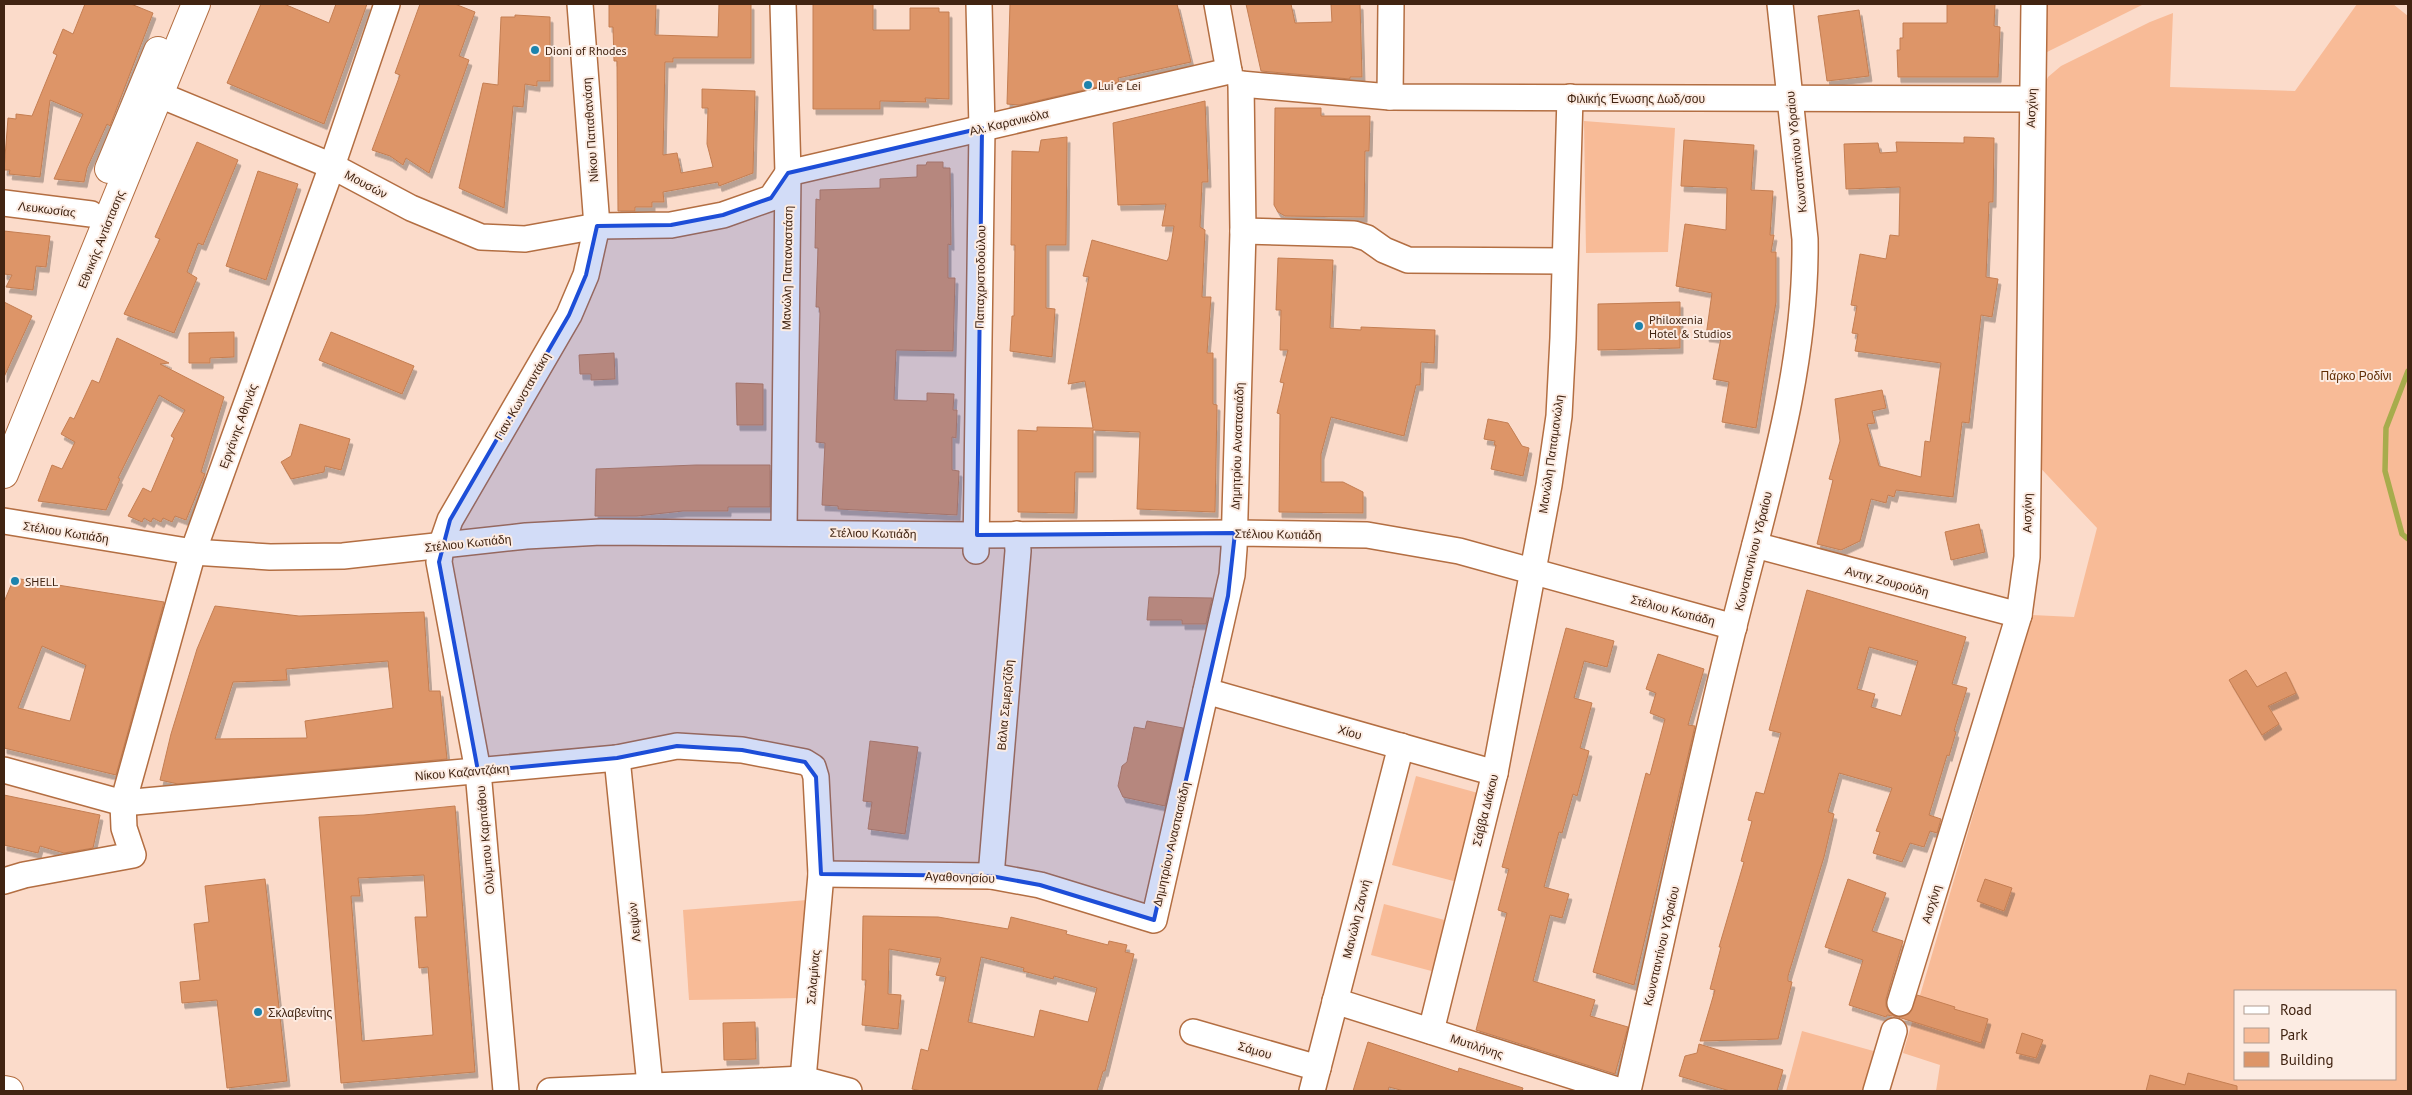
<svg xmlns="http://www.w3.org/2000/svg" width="2412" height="1095" font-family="'PT Sans',sans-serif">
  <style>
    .green { fill: #f8bb97; fill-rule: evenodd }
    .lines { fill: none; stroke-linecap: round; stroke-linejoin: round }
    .stream { stroke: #a7ac4c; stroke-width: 5.5 }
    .building { fill: #dd9568; stroke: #c47e52; fill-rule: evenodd; filter: url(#shadow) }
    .minor-casing { stroke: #b36e42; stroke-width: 28 }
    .major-casing { stroke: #b36e42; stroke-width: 30 }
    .minor { stroke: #fff; stroke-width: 25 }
    .major { stroke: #fff; stroke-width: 28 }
    .marked { fill: #1d4ed8; fill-opacity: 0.2; stroke: #1d4ed8; stroke-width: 4; stroke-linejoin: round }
    .poi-dot { fill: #1d83ad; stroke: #fcece3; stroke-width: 2 }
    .labels { text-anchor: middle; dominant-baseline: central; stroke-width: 4; stroke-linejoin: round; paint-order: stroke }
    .poi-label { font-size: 12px; fill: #412412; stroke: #fcece3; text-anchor: start }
    .street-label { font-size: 12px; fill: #412412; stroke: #fcece3 }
    .park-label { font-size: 12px; fill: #602c03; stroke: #fcece3 }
  </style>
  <defs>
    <filter id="shadow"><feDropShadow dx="3" dy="5.5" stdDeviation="0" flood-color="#0004"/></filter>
  </defs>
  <rect width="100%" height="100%" fill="#fbdbca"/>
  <g class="green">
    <polygon points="2039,4 2144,4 2043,54"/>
    <path d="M2357 4H2393L2408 16V1091H1936L1940 1065 1903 1053 2032 615 2074 617 2097 528 2032 459 2043 388 2045 267 2043 89 2048 77 2061 66 2150 22 2173 13 2170 87 2295 91ZM2236 991H2396V1079H2236Z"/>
    <polygon points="1584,121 1675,128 1668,252 1586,253"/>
    <polygon points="1416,776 1489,796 1465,884 1392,865"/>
    <polygon points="807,900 799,998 689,1000 683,910"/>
    <polygon points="1384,904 1452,922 1439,973 1371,955"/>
    <polygon points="1802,1031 1877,1052 1866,1091 1786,1091"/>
  </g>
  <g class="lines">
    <polyline class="stream" points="2408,371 2386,428 2385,471 2402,534 2408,539"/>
  </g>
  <g class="building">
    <polygon points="85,4 131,4 153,13 110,126 107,124 87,168 84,182 54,179 83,114 50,100 40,177 9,174 10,170 4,170 8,118 16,119 16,114 32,116 57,55 53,53 63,29 73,34"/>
    <polygon points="261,4 284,4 329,23 336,4 367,4 324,124 227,83"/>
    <polygon points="420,4 455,4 475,12 459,56 469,60 429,173 406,158 403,165 390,156 372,150 400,75 395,73"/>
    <polygon points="609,4 656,4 655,35 718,37 719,4 751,4 751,58 673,58 673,62 665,62 663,155 677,153 681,173 713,167 707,144 708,108 702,108 702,89 755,91 753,173 719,186 718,182 663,192 664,202 652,202 652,207 635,207 635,211 618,211 617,61 614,61 613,27 609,27"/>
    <polygon points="813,4 873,4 873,30 910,30 910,8 939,8 939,12 949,12 949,99 925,98 926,102 880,101 880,109 813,109"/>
    <polygon points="1010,4 1177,4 1191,62 1118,78 1119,82 1019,105 1007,104"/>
    <polygon points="1246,4 1291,4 1295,23 1332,22 1331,4 1360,4 1362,77 1350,77 1350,79 1261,71"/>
    <polygon points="1947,4 1995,4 1994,26 2000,27 1998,77 1898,77 1897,50 1900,50 1900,38 1903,38 1903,23 1947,23"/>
    <polygon points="1859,10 1869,76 1827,81 1818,16"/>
    <polygon points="515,15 550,17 550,81 537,81 537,86 525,84 523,107 513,106 504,208 459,188 483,83 498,85 501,17 515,17"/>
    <polygon points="1205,101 1208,182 1202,182 1200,227 1205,230 1202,297 1211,297 1207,353 1213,353 1213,404 1217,405 1215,512 1137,509 1140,432 1093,430 1093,472 1075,472 1074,513 1018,512 1018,430 1037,431 1037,427 1093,428 1085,381 1068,384 1089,277 1083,276 1092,240 1167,261 1169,257 1174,226 1162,226 1166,204 1118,205 1113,123"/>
    <polygon points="1275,108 1321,108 1321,116 1370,116 1369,151 1365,151 1364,217 1285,216 1278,212 1274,205"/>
    <polygon points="1067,137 1066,245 1046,245 1046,308 1055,309 1052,357 1010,351 1012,316 1014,316 1015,245 1011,245 1012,151 1039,152 1041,140"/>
    <polygon points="1964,137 1994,138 1993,202 1989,202 1986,277 1998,279 1992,317 1981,315 1969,423 1962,422 1953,497 1896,490 1894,497 1888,495 1886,503 1871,499 1860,541 1841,550 1817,544 1833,480 1829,479 1840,441 1835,399 1882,390 1886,408 1872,411 1875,423 1867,424 1879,466 1921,477 1925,441 1930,442 1941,363 1855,351 1858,334 1852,333 1857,306 1851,305 1860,254 1886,259 1890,235 1899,236 1900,187 1846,189 1844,144 1878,143 1880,153 1897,152 1896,142 1964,143"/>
    <polygon points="1684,140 1754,145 1751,190 1773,191 1770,235 1774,235 1771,252 1776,252 1776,302 1756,428 1722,422 1729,382 1713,379 1721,338 1706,336 1712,293 1676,286 1685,224 1726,230 1727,188 1681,186"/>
    <polygon points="197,142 238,160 203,245 198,243 187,272 197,278 174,333 124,314 160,239 155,237"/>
    <polygon points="927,162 943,162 943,168 950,168 951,245 948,244 948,278 955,278 953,351 896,350 894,400 927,401 927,393 954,394 953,410 957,410 956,438 952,437 952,470 959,471 957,515 838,509 838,506 822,505 825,443 816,442 820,313 819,307 816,307 818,248 815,248 816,199 820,200 820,190 880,188 880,179 917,177 917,165 926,165"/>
    <polygon points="258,171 298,184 266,280 226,266"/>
    <polygon points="4,231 50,236 46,267 36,266 33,290 6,287 12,275 4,274"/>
    <polygon points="1278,258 1333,260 1330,328 1361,330 1361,327 1435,330 1434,363 1421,362 1420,385 1416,385 1404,436 1331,417 1321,454 1321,482 1343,482 1363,492 1363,513 1279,512 1280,414 1277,413 1284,383 1280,382 1288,350 1280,350 1281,310 1276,310"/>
    <polygon points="4,302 32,316 4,377"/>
    <polygon points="1680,302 1680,348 1598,350 1598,304"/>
    <polygon points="234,332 234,357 210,358 210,363 189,363 189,333"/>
    <polygon points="331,332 414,366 402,394 319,360"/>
    <polygon points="117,338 169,363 160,364 224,397 201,472 205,474 186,520 175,516 172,522 163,518 161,522 153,518 151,522 144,518 142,522 128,516 143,488 151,492 174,438 171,436 185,410 159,395 118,478 120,479 106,510 38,501 52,465 62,469 75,442 61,434 70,417 74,419 92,380 99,383"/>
    <polygon points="614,353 615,379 591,380 591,374 580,374 579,355"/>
    <polygon points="736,383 763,384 763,425 737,425"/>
    <polygon points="1488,419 1508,423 1522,446 1529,448 1523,476 1491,469 1496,445 1494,445 1495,441 1484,439"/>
    <polygon points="300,424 350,439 341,470 325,466 324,472 291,479 281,462 291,456"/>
    <polygon points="696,465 770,465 770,507 728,507 728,511 683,511 637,516 595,516 596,469"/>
    <polygon points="1979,524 1985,552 1951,560 1945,532"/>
    <path d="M14 578 164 602 116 775 4 748V602ZM42 646 86 665 70 721 18 708Z"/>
    <path d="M1807 590 1966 637 1952 684 1967 688 1954 731 1956 732 1949 756 1947 755 1929 815 1941 819 1937 833 1930 831 1924 847 1910 843 1902 862 1873 853 1880 832 1876 831 1892 788 1839 773 1828 812 1834 814 1824 857 1788 976V981L1792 982 1778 1039 1700 1041 1715 990 1710 989 1721 947H1719L1744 862 1741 861 1752 821 1748 820 1756 792 1764 794 1781 733 1769 730ZM1869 647 1918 661 1901 716 1871 707 1875 694 1857 689Z"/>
    <polygon points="1149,597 1212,598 1206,624 1182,624 1182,620 1147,620"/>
    <path d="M215 606 299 616 424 612 429 691H440L447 759 178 784 160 780 171 734 197 649ZM388 661 393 708 305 721 307 738 215 739 233 682 287 680 286 669Z"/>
    <polygon points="1566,628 1614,641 1607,667 1584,661 1574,698 1592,703 1580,748 1589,751 1577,796 1573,794 1562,833 1559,832 1544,887 1569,894 1562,918 1550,915 1533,981 1595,1000 1590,1016 1628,1027 1615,1074 1476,1030 1507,913 1498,910 1509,869 1502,867"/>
    <polygon points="1658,654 1704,669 1688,725 1695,726 1634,985 1593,972 1646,773 1650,775 1665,719 1650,713 1656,693 1646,689"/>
    <polygon points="2246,670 2257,687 2286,672 2296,693 2268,706 2279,724 2262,735 2229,680"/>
    <polygon points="1147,721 1183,728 1165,806 1123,797 1118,786 1122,766 1127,762 1134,727 1145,729"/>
    <polygon points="870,741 918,747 905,834 868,829 872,802 863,801"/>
    <polygon points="4,795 100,815 93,848 64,853 40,846 38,853 4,845"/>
    <path d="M455 806 475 1072 341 1083 319 817 364 815ZM424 875 427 917H415L419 968 428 967 433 1035 362 1041 351 896H360L358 878Z"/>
    <polygon points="265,879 287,1081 227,1088 217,1000 182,1003 180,982 200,980 194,924 209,922 205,886"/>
    <polygon points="1848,879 1886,893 1872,931 1903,941 1886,999 1886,1006 1889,1012 1896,1017 1909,1014 1917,995 1955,1007 1954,1009 1988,1019 1981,1043 1898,1017 1887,1015 1886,1017 1849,1005 1863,960 1825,947"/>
    <polygon points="1985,879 2012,888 2004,911 1977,901"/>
    <path d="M863 916 938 917 1008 929 1011 917 1067 931 1066 934 1108 945 1109 941 1127 945 1125 952 1134 954 1105 1071H1103L1097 1091H922L912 1089 921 1049 928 1051 946 977 936 975 941 958 889 949 888 994 901 995 898 1029 862 1025 866 980H862ZM981 957 1024 968 1023 971 1053 979 1054 976 1097 988 1088 1022 1040 1010 1034 1037 968 1022Z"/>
    <polygon points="755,1022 756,1059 724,1060 723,1023"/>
    <polygon points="2022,1033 2043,1040 2036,1058 2016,1053"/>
    <polygon points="1368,1042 1458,1072 1459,1068 1523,1088 1522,1091 1404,1091 1389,1087 1388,1091 1353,1091"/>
    <polygon points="1699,1044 1783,1070 1777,1091 1730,1091 1679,1076 1685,1056 1697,1053"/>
    <polygon points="2188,1073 2237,1086 2237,1091 2146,1091 2150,1075 2185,1085"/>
  </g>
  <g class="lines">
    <defs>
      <g id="minor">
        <polyline points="783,4 788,173 784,532"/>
        <polyline points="1217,4 1229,71"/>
        <polyline points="1241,84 1390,97 2031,99"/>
        <polyline points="143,88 332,166 411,208 481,237 525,239 597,226 671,225 723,215 771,198 788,173"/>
        <polyline points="1390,97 1391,4"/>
        <polyline points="788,173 1229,71"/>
        <polyline points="4,203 91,214"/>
        <polyline points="1243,231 1354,234 1367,238 1384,250 1408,260 1564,261"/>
        <polyline points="4,521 193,552 270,557 343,556 526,536 601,532 977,535 1235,533 1367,535 1459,551 1734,627"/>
        <polyline points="1755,545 2019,615"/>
        <polyline points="976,551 982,128 979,4"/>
        <polyline points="1206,691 1495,773"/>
        <polyline points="617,758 650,1085"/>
        <polyline points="4,770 123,803 617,758 677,746 742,750 805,762 813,767 816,777 821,874 803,1079"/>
        <polyline points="821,874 991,876 1040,885 1154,920 1232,575 1234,549 1243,231 1241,84"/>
        <polyline points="991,876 1018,551 1017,534"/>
        <polyline points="4,881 24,875 133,855 124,828 123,803 193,552 332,166 387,4"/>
        <polyline points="1335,1001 1620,1091"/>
        <polyline points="1900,1003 2019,615 2027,557 2034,4"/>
        <polyline points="1431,1031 1495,773 1549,485 1559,416 1563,338 1570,97"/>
        <polyline points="1193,1032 1318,1068"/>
        <polyline points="506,1091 478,771 439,562 441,546 450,520 569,315 586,275 597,226 580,4"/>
        <polyline points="550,1091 803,1079 849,1091"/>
        <polyline points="1312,1091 1401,746"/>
        <path d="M1628 1091C1662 942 1693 791 1730 642 1762 509 1807 377 1805 239L1780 4"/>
        <polyline points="1876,1091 1894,1031"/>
      </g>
      <g id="major">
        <polyline points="109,169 158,51"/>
        <polyline points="4,474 196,4"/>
        <polyline points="4,1090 9,1091"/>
      </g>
    </defs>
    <use href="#minor" class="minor-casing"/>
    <use href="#major" class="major-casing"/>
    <use href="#minor" class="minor"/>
    <use href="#major" class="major"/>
  </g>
  <path class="marked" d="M982 128 977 535 1235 533 1228 596 1154 920 1040 885 991 876 821 874 816 777 805 762 742 750 677 746 617 758 478 771 439 562 450 520 569 315 586 275 597 226 671 225 723 215 771 198 788 173Z"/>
  <g class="poi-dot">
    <circle cx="535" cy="50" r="5"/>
    <circle cx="1088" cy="85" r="5"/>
    <circle cx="1639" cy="326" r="5"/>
    <circle cx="15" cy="581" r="5"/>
    <circle cx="258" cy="1012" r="5"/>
  </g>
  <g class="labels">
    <g class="poi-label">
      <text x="545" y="50">Dioni of Rhodes</text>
      <text x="1098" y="85">Lui e Lei</text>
      <text x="1649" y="319">Philoxenia<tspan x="1649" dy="14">Hotel &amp; Studios</tspan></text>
      <text x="25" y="581">SHELL</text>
      <text x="268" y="1012">Σκλαβενίτης</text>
    </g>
    <g class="street-label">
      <text x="1636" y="98">Φιλικής Ένωσης Δωδ/σου</text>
      <text transform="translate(2031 108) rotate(-88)">Αισχίνη</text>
      <text transform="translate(1009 122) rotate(-13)">Αλ. Καρανικόλα</text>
      <text transform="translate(590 130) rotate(-94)">Νίκου Παπαθανάση</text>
      <text transform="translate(1796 152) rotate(-96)">Κωνσταντίνου Υδραίου</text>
      <text transform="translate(366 184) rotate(28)">Μουσών</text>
      <text transform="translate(47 209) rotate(7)">Λευκωσίας</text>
      <text transform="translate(101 239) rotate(-68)">Εθνικής Αντίστασης</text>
      <text transform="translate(787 268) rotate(-89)">Μανώλη Παπαναστάση</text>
      <text transform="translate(980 277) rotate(-89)">Παπαχριστοδούλου</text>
      <text transform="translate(522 396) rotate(-60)">Γιαν. Κωνσταντάκη</text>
      <text transform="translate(238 426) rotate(-70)">Εργάνης Αθηνάς</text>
      <text transform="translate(1237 446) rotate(-88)">Δημητρίου Αναστασιάδη</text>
      <text transform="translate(1551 454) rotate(-82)">Μανώλη Παπαμανώλη</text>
      <text transform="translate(2027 513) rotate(-89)">Αισχίνη</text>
      <text transform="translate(66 532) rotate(9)">Στέλιου Κωτιάδη</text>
      <text transform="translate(873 533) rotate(1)">Στέλιου Κωτιάδη</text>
      <text transform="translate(1278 534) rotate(1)">Στέλιου Κωτιάδη</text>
      <text transform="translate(468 543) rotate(-6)">Στέλιου Κωτιάδη</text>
      <text transform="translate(1753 551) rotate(-76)">Κωνσταντίνου Υδραίου</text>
      <text transform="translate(1887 581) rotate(15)">Αντιγ. Ζουρούδη</text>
      <text transform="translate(1673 610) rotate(15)">Στέλιου Κωτιάδη</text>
      <text transform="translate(1005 705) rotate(-85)">Βάλια Σεμερτζίδη</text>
      <text transform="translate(1350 732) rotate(16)">Χίου</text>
      <text transform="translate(462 772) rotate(-5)">Νίκου Καζαντζάκη</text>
      <text transform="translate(1485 810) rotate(-76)">Σάββα Διάκου</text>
      <text transform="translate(485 840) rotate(-95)">Ολύμπου Καρπάθου</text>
      <text transform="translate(1171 844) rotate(-77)">Δημητρίου Αναστασιάδη</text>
      <text transform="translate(960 877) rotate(2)">Αγαθονησίου</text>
      <text transform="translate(1931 904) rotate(-73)">Αισχίνη</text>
      <text transform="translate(1356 919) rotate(-76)">Μανώλη Ζαννή</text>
      <text transform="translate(634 922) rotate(-96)">Λειψών</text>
      <text transform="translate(1661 946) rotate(-77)">Κωνσταντίνου Υδραίου</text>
      <text transform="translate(813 977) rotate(-85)">Σαλαμίνας</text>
      <text transform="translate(1477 1046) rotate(18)">Μυτιλήνης</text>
      <text transform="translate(1255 1050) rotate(16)">Σάμου</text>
    </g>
    <g class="park-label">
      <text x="2356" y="375">Πάρκο Ροδίνι</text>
    </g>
  </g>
  <rect width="2412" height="1095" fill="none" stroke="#412412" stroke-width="10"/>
  <rect x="2234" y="990" width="162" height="90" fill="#fcece3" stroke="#b19c8f"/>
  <rect x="2244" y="1006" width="25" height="8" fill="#ffffff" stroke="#b19c8f"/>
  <text x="2280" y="1015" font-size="15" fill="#412412">Road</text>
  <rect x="2244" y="1028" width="25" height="15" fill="#f8bb97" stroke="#b19c8f"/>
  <text x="2280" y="1040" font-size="15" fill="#412412">Park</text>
  <rect x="2244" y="1052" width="25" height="15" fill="#dd9568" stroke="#b19c8f"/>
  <text x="2280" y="1065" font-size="15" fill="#412412">Building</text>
</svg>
